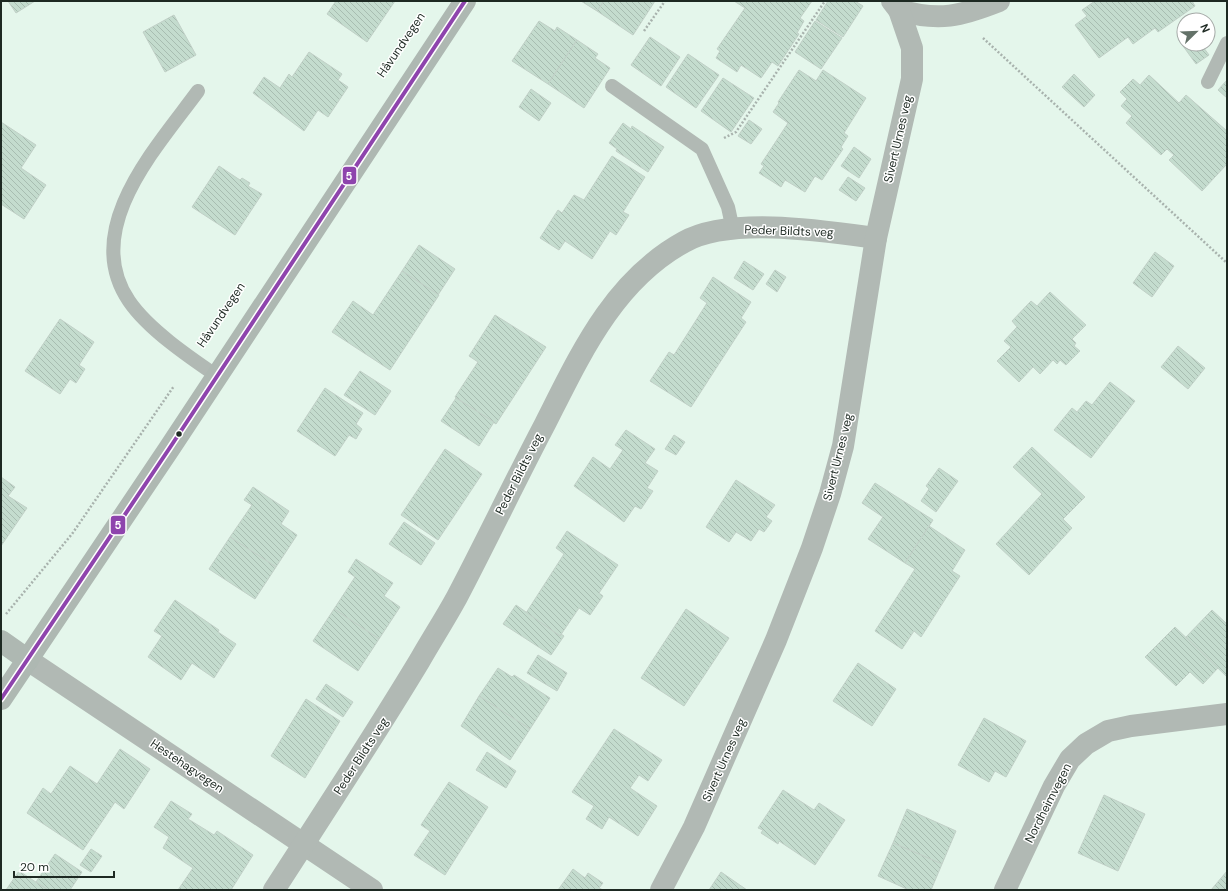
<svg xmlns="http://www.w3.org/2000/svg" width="1228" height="891" font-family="'DM Sans',sans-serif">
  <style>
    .building { fill: url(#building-back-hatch); stroke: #c1d0c7 }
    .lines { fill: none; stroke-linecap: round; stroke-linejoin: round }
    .path { stroke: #a8b2ad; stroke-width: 2.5; stroke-dasharray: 2 2; stroke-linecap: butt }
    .lane { stroke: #b1b9b4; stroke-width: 14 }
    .street { stroke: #b1b9b4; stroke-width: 22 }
    .secondary { stroke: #aeb8b2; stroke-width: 22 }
    .bus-1-casing { stroke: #fff; stroke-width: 7 }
    .bus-1 { stroke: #8e44ad; stroke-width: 4 }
    .bus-dot { fill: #1d2922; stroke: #fff; stroke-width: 1.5 }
    .labels { text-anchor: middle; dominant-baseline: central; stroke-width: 3; stroke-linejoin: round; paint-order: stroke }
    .street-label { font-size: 12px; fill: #1d2922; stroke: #fff }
    .line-badge { stroke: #fff; stroke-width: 1.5 }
    .badge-label { font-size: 11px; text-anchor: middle; font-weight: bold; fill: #fff }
  </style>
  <defs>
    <pattern id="building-back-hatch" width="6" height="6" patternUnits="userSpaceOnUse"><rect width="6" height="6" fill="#c4dcce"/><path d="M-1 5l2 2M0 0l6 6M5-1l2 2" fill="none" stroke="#a8bdb1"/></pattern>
  </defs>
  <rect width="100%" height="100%" fill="#e4f6eb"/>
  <g class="building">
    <polygon points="8,1 35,1 16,13"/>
    <polygon points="336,1 395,1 367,42 327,14"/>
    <polygon points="581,1 604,1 597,11"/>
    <polygon points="604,1 655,1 633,35 597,11"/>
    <polygon points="734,1 812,1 800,18 804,21 797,33 799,34 778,66 772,62 761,78 741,65 737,72 716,58 720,51 717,49 745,8"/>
    <polygon points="828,1 855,1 863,6 843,37 816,20"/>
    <polygon points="1095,1 1192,1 1195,6 1158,32 1155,28 1133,44 1128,37 1099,58 1075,25 1087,16 1082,10"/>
    <polygon points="174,15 196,55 165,72 143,32"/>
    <polygon points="539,21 555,31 557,27 577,40 548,84 512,61"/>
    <polygon points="815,21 842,38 821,69 795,52"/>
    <polygon points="1184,35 1184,44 1201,44 1209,55 1196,64 1178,39"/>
    <polygon points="650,37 680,57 661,86 631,65"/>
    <polygon points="577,40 598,54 595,58 610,68 584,108 548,84"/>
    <polygon points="309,52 342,74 338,80 348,87 328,117 318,110 304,131 253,93 264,77 280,88 289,74 292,77"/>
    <polygon points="688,54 719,75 696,108 666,87"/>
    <polygon points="799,70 816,81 823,70 866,98 844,133 848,136 841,147 843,149 822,180 815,176 805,192 785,180 781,187 759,173 764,166 761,164 788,123 773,112 779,103 778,102"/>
    <polygon points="1074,74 1095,95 1084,107 1062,87"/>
    <polygon points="1149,75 1179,103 1186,95 1227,131 1227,164 1202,191 1169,160 1174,155 1167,149 1161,155 1126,123 1132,116 1121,106 1127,99 1120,92 1133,79 1140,85"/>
    <polygon points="723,78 754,98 731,132 701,111"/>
    <polygon points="1227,80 1227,98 1218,90"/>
    <polygon points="531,89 551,103 539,121 519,107"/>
    <polygon points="749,120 762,129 751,144 738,136"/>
    <polygon points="1,122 36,145 21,168 46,185 24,219 1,204"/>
    <polygon points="623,123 631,129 632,126 664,147 648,172 616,151 617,149 609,143"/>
    <polygon points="854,147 871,159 859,178 841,166"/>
    <polygon points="612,156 645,177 623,212 629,215 616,235 610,231 592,259 565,241 559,250 540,238 558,210 562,213 574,195 584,200"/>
    <polygon points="219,166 240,180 242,178 250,183 248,186 262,194 235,235 192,207"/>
    <polygon points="848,177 865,188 856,201 839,190"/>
    <polygon points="419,245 455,269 438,295 402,271"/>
    <polygon points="1155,252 1174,266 1152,297 1133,283"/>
    <polygon points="744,261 764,274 753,290 734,278"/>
    <polygon points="775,270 786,277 777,292 766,284"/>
    <polygon points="402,271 439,295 390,370 332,332 353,301 373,315"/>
    <polygon points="713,277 751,302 741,318 746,322 691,407 650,381 669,352 674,355 707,303 700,298"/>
    <polygon points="1050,292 1086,325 1072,339 1076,343 1074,346 1080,351 1066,365 1060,360 1057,364 1053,360 1040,374 1033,367 1019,382 997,361 1011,347 1004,341 1017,327 1012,321 1031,301 1037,306"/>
    <polygon points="495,315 546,347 496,424 455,397 478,362 469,356"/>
    <polygon points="60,319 94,342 79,365 85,369 76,383 70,379 60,394 25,371"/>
    <polygon points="1178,346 1205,368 1188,389 1161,367"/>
    <polygon points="360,371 391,391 375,415 344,395"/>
    <polygon points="1110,382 1135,401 1091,458 1054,430 1072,408 1077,412 1086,401 1092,405"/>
    <polygon points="325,388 363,413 356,424 362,429 356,439 349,435 335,456 297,431"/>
    <polygon points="456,398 494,422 479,446 441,421"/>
    <polygon points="626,430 655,449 645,463 658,471 647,488 653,491 641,509 635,506 624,522 574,486 593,457 610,469 623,450 615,445"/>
    <polygon points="674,435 685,442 676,455 665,449"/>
    <polygon points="1032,447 1085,497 1063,519 1072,528 1029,575 996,544 1042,494 1013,467"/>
    <polygon points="445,449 482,474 438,540 401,515"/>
    <polygon points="939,468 958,481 936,512 921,501 929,489 926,486"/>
    <polygon points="1,477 15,487 8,496 27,508 1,546"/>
    <polygon points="736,480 775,505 766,517 772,521 764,532 759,529 751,541 736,532 729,542 706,527"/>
    <polygon points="875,483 933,520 905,563 868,539 883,517 862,503"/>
    <polygon points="253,487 289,511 281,524 297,535 276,567 230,537 252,505 244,500"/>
    <polygon points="404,522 435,543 421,565 389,544"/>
    <polygon points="929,526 965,550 952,571 960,576 921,637 914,631 902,649 875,631 915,569 905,563"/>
    <polygon points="567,531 618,565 599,593 603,596 590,615 579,608 560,636 526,613 564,554 556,548"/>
    <polygon points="230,537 276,567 255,599 209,569"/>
    <polygon points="356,559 393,583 384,596 400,607 379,639 334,609 355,577 348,572"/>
    <polygon points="175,600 219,630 218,632 236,644 214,678 192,663 181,680 148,657 162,636 154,631"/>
    <polygon points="516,605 560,636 561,634 564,636 551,655 503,624"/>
    <polygon points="334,609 379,639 358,671 313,641"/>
    <polygon points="686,609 729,638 684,706 641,678"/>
    <polygon points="1212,610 1227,624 1227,677 1186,637"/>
    <polygon points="1175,627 1218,668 1203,684 1190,672 1176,686 1145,657"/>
    <polygon points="538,655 567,673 557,691 527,673"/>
    <polygon points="858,663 896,689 872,726 833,701"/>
    <polygon points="498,668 512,677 514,675 550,698 530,729 479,696"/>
    <polygon points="326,684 353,702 343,717 316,699"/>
    <polygon points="479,696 530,729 510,760 461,726"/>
    <polygon points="306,699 340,721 305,778 271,756"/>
    <polygon points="984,718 1026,741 1006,777 995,771 989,782 958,765"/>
    <polygon points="614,729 662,760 648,781 639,775 630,788 657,806 638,836 609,817 602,829 586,819 594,806 572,792"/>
    <polygon points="120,749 150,769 124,809 115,802 83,850 27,813 43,788 51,794 70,766 97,784"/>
    <polygon points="487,752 516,771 506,788 476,770"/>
    <polygon points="449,782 488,807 445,875 414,855 430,831 421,825"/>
    <polygon points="783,790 814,810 819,803 845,820 815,865 779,841 778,844 761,833 763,830 758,828"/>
    <polygon points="1104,795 1145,814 1118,871 1078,853"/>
    <polygon points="171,801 192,814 188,819 214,835 217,831 253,855 231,890 178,890 193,868 163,848 169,837 154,827"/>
    <polygon points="907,809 956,831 942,864 893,843"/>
    <polygon points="893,843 942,864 931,890 909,890 878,876"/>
    <polygon points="91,849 102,856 91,872 80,865"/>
    <polygon points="55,854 82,872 70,890 48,890 36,882"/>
    <polygon points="573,869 585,878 588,873 603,883 599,888 603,890 558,890"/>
    <polygon points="19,871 48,890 6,890"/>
    <polygon points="1227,871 1227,890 1211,890"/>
    <polygon points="721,872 747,890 709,890"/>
  </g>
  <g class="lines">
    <g class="path">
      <polyline points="644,31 665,1"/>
      <polyline points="983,38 1227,263"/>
      <polyline points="724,138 736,132 825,1"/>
      <polyline points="6,614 72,534 174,386"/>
    </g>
    <g class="lane">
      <polyline points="1208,82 1227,43"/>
      <polyline points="612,86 702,149 728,207 733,230"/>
      <path d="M198 91C157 147 80 229 129 301 148 329 189 357 217 376"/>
    </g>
    <g class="street">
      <path d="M899 10C939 22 961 16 999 1"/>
      <polyline points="28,660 372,890"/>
      <path d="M274 890C323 814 373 738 420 660 432 639 445 619 457 597 487 540 515 481 545 424 580 355 613 281 684 242 730 216 825 231 876 238"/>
      <polyline points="661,890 694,827 776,640 812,548 830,494 843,446 876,238 912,79 912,48 899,10 892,1"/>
      <polyline points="1005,890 1054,786 1070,759 1086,744 1108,731 1131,726 1227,714"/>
    </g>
    <g class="secondary">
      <polyline points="1,641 28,660"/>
      <polyline points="1,699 169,449 465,1"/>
    </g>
    <defs>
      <polyline id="bus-1" points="1,699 169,449 465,1"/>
    </defs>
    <use href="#bus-1" class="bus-1-casing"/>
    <use href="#bus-1" class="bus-1"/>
  </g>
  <circle class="bus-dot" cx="179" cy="434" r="3.5"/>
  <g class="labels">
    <g class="street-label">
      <text transform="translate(401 45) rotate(-56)">Håvundvegen</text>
      <text transform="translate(898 139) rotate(-77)">Sivert Urnes veg</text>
      <text transform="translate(789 231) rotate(2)">Peder Bildts veg</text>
      <text transform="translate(221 315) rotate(-56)">Håvundvegen</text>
      <text transform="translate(838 457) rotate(-76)">Sivert Urnes veg</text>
      <text transform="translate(519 474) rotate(-63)">Peder Bildts veg</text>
      <text transform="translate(361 756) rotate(-57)">Peder Bildts veg</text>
      <text transform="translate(724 760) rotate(-66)">Sivert Urnes veg</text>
      <text transform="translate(187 766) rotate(34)">Hestehagvegen</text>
      <text transform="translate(1048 803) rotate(-63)">Nordheimvegen</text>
    </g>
  </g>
  <g class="line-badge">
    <rect x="342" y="166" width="15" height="19" rx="4" fill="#8e44ad"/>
    <rect x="110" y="515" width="16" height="20" rx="4" fill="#8e44ad"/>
  </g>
  <g class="badge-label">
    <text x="349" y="180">5</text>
    <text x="118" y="529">5</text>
  </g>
  <rect width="1228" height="891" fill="none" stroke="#1d2922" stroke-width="4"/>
  <g transform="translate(1196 32) rotate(67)"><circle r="19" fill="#ffffff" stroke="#a5a9a7"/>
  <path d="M0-3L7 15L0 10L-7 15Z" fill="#637168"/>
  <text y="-6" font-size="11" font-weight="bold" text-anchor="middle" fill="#1d2922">N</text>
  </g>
  <path d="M14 871v6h100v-6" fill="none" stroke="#1d2922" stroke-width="2"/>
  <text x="20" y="871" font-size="12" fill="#1d2922" stroke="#ffffff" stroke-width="3" paint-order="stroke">20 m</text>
</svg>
